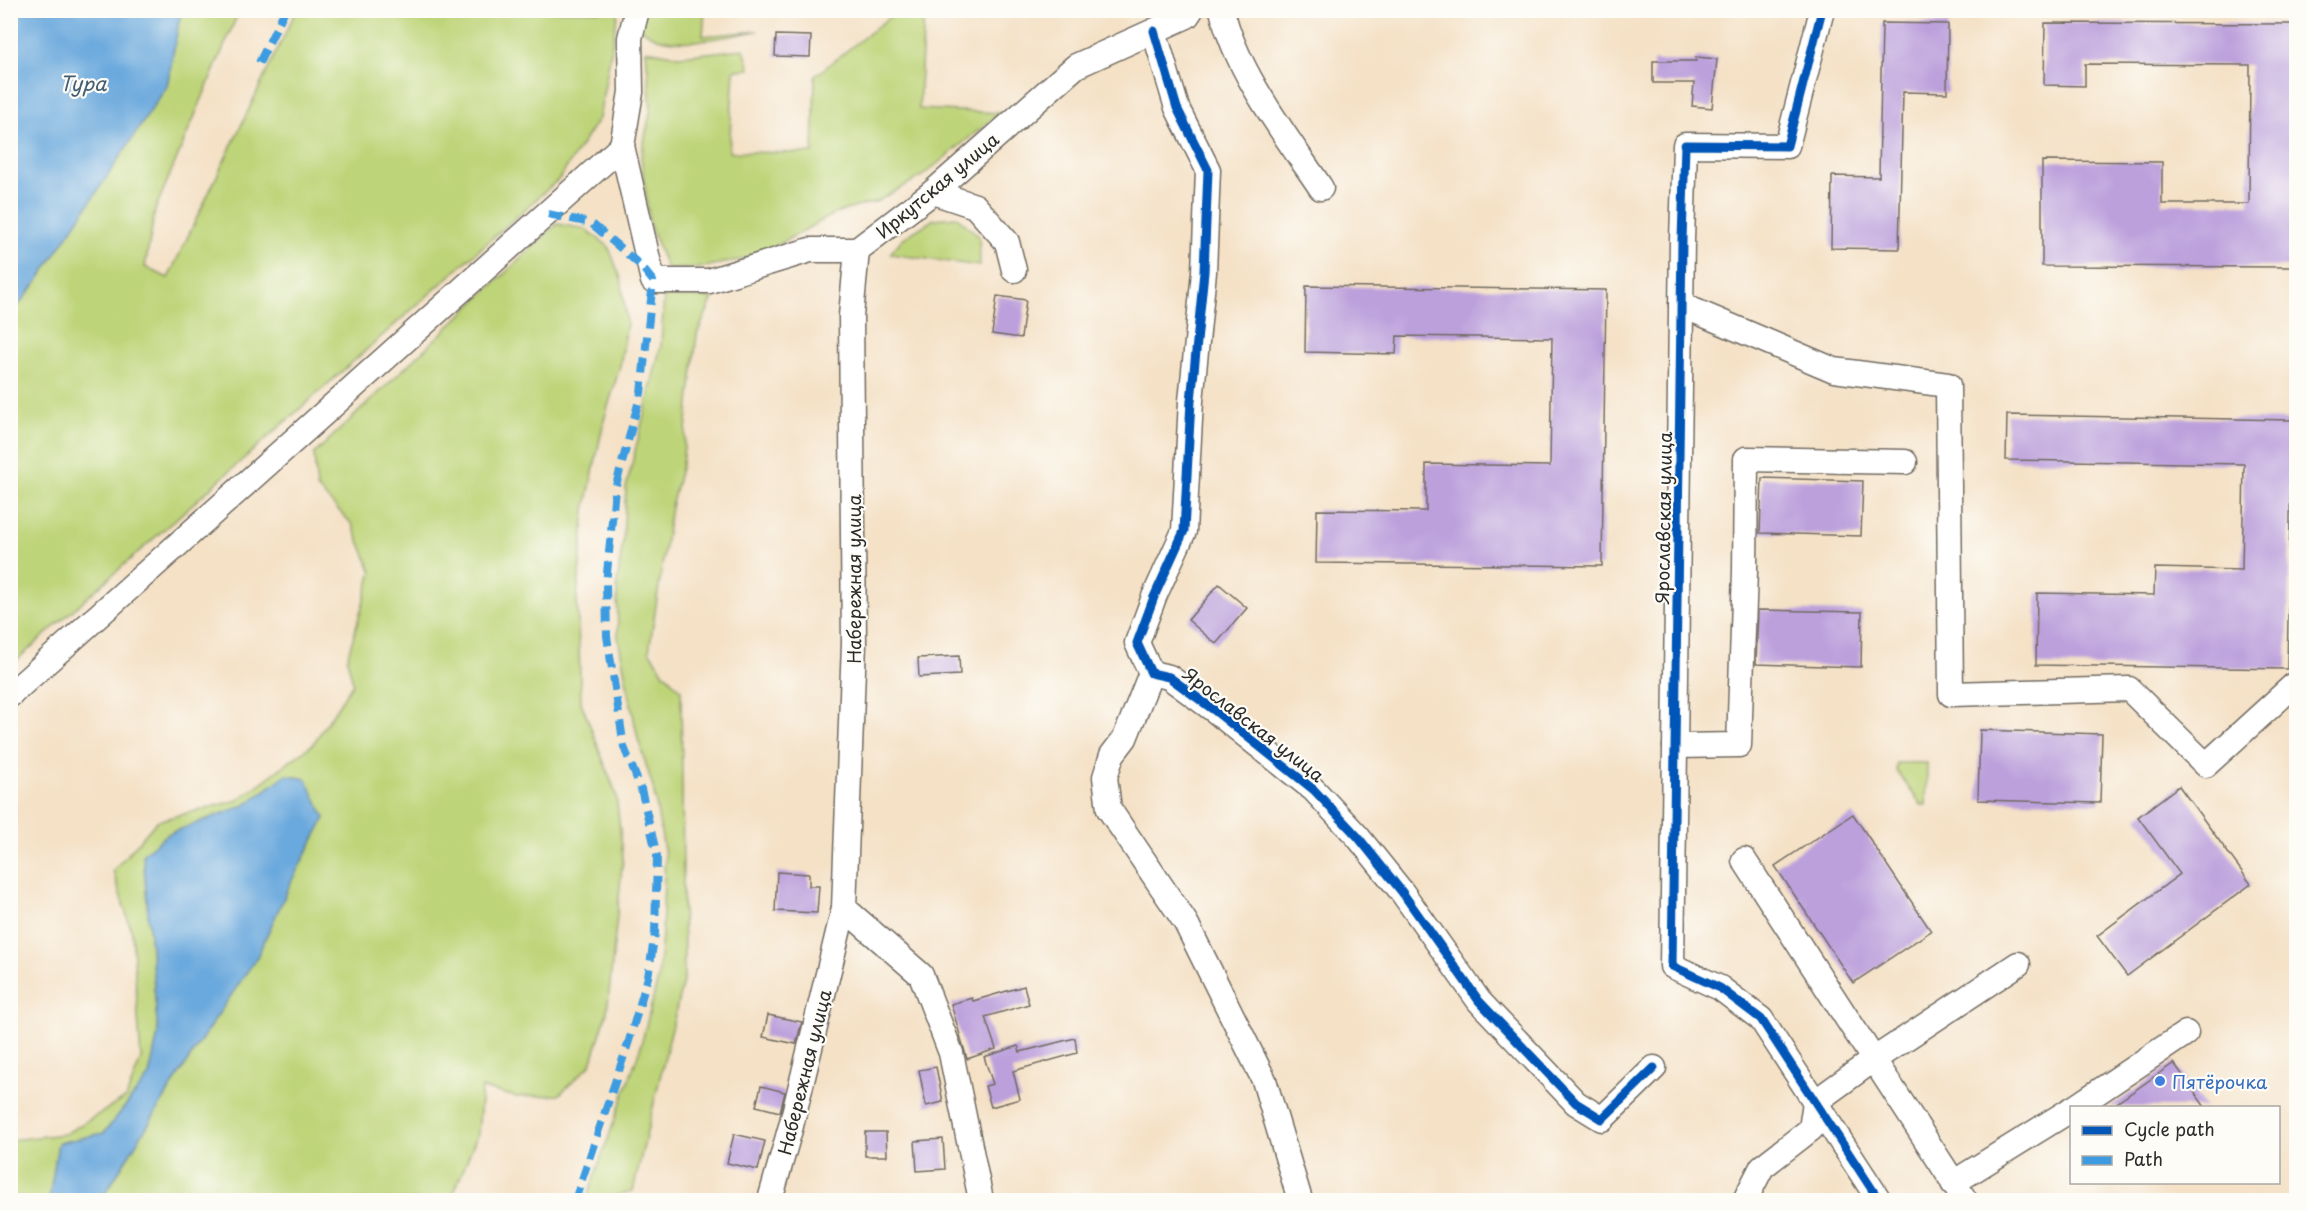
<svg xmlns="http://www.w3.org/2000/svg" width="2307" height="1211" font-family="'Playpen Sans',sans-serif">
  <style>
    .green { fill: #bed478; stroke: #748052; stroke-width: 1.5 }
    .water { fill: #6ba9dd; stroke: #4b6a84; stroke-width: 1.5 }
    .building { fill: #bca0dc }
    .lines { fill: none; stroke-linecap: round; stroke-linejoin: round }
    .minor-casing { stroke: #716b61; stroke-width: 27 }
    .minor { stroke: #fff; stroke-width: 24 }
    .quiet { stroke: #3d9ce1; stroke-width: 8; stroke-dasharray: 15 8; stroke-linecap: butt }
    .cycleway-casing { stroke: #fdfcf7; stroke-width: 13 }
    .cycleway { stroke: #0057b8; stroke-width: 9 }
    .shop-dot { fill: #3f7fe0; stroke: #fdfcf7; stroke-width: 2 }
    .labels { text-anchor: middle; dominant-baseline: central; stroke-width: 4.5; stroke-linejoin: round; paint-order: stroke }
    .street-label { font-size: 18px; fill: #2b2b2b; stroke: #fdfcf7 }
    .shop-label { font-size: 18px; fill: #366cbe; stroke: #fdfcf7; text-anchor: start }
    .water-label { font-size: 20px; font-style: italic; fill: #455d72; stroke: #fdfcf7 }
  </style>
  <rect width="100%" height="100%" fill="#fdfcf7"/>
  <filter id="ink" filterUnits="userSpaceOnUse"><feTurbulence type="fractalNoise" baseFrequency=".0167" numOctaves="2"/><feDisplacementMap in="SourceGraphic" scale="12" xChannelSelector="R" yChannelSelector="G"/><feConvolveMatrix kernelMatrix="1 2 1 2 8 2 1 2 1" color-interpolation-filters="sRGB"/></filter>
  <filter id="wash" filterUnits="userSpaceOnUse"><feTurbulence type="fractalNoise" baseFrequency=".008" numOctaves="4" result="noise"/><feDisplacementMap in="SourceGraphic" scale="24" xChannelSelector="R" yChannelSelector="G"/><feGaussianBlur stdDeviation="1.35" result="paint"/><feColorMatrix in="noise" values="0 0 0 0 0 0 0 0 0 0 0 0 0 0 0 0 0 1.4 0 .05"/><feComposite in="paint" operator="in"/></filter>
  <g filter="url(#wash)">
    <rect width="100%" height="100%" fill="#f4e1c6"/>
    <g class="green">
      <path d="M705 10 703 36 758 31C725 36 665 54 640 27L644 11Z"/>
      <polygon points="181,11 239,11 155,210 145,267 168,278 296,11 618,11 599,118 559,179 11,665 10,315 39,279 167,86"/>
      <polygon points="897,11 924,11 919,109 1000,113 922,176 878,201 835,213 758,256 699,268 667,269 650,226 641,157 651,108 646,50 679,56 744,49 750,69 734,70 729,152 813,153 815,76"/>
      <polygon points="957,217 979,236 980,266 890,254 902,239 934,219"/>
      <polygon points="557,224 585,229 608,246 621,279 627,324 620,366 604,420 585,510 577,598 581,702 616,794 623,858 607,1012 591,1064 559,1095 516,1097 482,1088 478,1133 451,1200 101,1200 199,1043 257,957 292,880 325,818 286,775 245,805 168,834 143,854 158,1034 149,1076 104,1133 58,1143 49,1200 11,1200 11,1140 65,1134 126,1098 141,1059 132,933 113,871 157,821 238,800 313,744 353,683 347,659 372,572 352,524 317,488 314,454"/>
      <polygon points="664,296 713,298 697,334 682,464 671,507 649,651 664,673 681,690 684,977 633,1191 607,1198 606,1200 586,1200 640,1049 658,979 662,935 665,855 653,787 638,739 627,684 618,637 617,583 623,541 626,488 661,345"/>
      <polygon points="1897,763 1927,763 1926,805 1921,805 1896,770"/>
    </g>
    <g class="water">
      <polygon points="11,10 181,11 167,86 39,279 11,315"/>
      <polygon points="286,775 306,779 325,818 292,880 257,957 199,1043 101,1200 49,1200 58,1143 104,1133 149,1076 158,1034 143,854 168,834 245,805"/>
    </g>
    <g id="blocks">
      <g class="building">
        <polygon points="1882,23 1948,24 1947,93 1903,92 1899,249 1831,248 1832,176 1879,177"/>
        <polygon points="2045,23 2295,24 2294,267 2042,266 2042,161 2162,162 2162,204 2249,204 2250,65 2085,64 2085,86 2044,85"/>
        <polygon points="776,35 811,36 810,57 775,56"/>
        <polygon points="1696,57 1717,59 1712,108 1692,106 1694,83 1653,83 1653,61 1696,61"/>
        <polygon points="1306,286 1606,290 1602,566 1316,563 1317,510 1426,511 1426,464 1550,466 1552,338 1397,336 1396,354 1305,352"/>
        <polygon points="997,296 1026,300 1021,338 992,334"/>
        <polygon points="2007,415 2292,420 2287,669 2036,665 2037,593 2154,595 2155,568 2242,570 2244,464 2006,460"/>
        <polygon points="1762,478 1863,481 1861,536 1760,533"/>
        <polygon points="1219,584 1247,608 1216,644 1188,620"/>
        <polygon points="1758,610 1862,612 1861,667 1756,664"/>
        <polygon points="959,656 960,675 919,677 918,658"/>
        <polygon points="1980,730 2102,734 2100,803 1978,800"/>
        <polygon points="2179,786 2251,884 2127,976 2097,936 2180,874 2138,817"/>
        <polygon points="1853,814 1931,931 1853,983 1775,866"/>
        <polygon points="777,872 809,874 809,886 819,886 817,913 775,911"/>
        <polygon points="1024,986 1029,1004 985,1017 996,1049 967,1059 951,1004 972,998 973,1001"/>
        <polygon points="768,1015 802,1022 796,1044 763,1037"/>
        <polygon points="1075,1038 1077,1053 1013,1071 1020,1099 991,1107 985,1086 993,1084 984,1057 1018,1046 1020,1052"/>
        <polygon points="2174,1063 2205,1107 2111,1107"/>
        <polygon points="936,1067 943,1102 926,1106 919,1070"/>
        <polygon points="761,1086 785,1092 780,1112 756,1106"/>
        <polygon points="865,1132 886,1132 887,1156 865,1156"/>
        <polygon points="734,1134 765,1141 758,1170 727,1163"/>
        <polygon points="943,1139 945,1169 917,1171 915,1141"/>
      </g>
    </g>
  </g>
  <g filter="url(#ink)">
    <use href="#blocks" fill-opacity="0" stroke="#716b61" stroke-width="1.5"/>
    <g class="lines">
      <defs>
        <g id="minor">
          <polyline points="637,10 630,38 631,92 622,146 653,281 709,281 810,250 857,250 933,192 1076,66 1187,16 1191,10"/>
          <path d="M1222 10C1236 71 1286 136 1321 188"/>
          <polyline points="1822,10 1787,146 1685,145 1682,240 1672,966 1720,988 1761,1019 1879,1200"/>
          <polyline points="1154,31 1177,108 1208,170 1204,272 1191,401 1184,531 1154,597 1137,643 1151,673 1169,677 1214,710 1314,790 1358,837 1402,892 1479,1001 1576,1103 1602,1119 1654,1068"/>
          <polyline points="933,192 975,206 1007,242 1014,270"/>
          <polyline points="1681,305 1834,370 1948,385 1951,694 2129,689 2206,765 2296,683"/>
          <polyline points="1151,673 1125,738 1112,755 1105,777 1109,809 1186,923 1264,1080 1300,1200"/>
          <polyline points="10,695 622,146"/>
          <polyline points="1675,746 1739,745 1745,571 1746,459 1905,462"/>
          <polyline points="1744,860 1965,1200"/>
          <polyline points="844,908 921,975 951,1053 981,1200"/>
          <polyline points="2074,1108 2186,1033"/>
          <polyline points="1953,1183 2072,1109"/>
          <polyline points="770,1200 791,1126 844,908 854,643 851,316 857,250"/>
          <polyline points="1745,1200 1762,1167 1811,1129 1815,1102 1873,1060 2018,964"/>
        </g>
      </defs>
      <use href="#minor" class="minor-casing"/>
      <use href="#minor" class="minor"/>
      <g class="quiet">
        <polyline points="259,63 285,10"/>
        <polyline points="548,214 591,223 640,265 653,281 641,393 615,489 606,584 607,636 624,747 641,789 657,856 655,933 648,977 628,1044 575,1200"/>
      </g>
      <defs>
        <g id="cycleway">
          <polyline points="1822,10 1787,146 1685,145 1682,240 1672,966 1720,988 1761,1019 1879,1200"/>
          <polyline points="1154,31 1177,108 1208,170 1204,272 1191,401 1184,531 1154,597 1137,643 1151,673 1169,677 1214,710 1314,790 1358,837 1402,892 1479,1001 1576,1103 1602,1119 1654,1068"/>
        </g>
      </defs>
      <use href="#cycleway" class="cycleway-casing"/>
      <use href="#cycleway" class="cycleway"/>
    </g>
  </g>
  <circle class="shop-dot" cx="2160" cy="1081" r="6"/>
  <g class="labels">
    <g class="street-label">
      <text transform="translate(937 185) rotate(-40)">Иркутская улица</text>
      <text transform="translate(1663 518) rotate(-89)">Ярославская улица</text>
      <text transform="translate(853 579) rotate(-90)">Набережная улица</text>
      <text transform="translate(1254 724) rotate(38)">Ярославская улица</text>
      <text transform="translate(804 1072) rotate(-76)">Набережная улица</text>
    </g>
    <g class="shop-label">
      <text x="2172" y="1081">Пятёрочка</text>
    </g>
    <g class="water-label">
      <text x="83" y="83">Тура</text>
    </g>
  </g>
  <rect width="2307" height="1211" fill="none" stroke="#fdfcf7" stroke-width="36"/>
  <rect x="2070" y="1106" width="210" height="78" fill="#fdfcf7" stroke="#a9a8a5" stroke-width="1.5"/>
  <rect x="2082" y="1126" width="30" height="9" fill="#0057b8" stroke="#a9a8a5" stroke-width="1.5"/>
  <text x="2124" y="1136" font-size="18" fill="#2b2b2b">Cycle path</text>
  <rect x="2082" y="1156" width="30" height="9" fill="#3d9ce1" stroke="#a9a8a5" stroke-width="1.5"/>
  <text x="2124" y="1166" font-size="18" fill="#2b2b2b">Path</text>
</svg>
